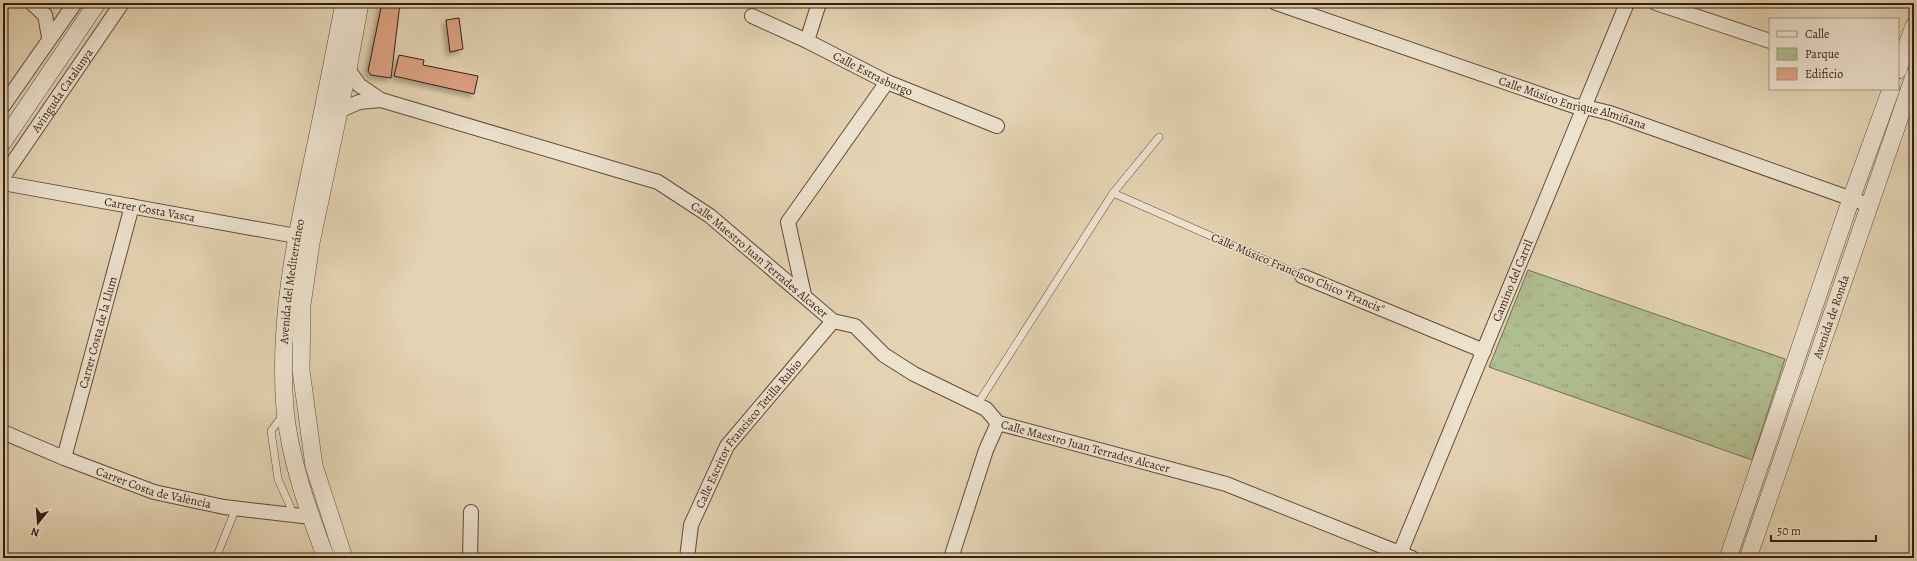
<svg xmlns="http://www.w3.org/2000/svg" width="1917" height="561" font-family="Alegreya,serif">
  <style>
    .park { fill: url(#park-tufts); stroke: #726e51 }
    .building { fill: #dda183; stroke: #351e12; filter: url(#shadow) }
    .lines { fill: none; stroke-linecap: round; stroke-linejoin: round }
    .service-casing { stroke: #614b3a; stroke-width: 8 }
    .minor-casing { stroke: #614b3a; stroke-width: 16 }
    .tertiary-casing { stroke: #614b3a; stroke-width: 18 }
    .service { stroke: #ede2ce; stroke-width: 7 }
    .minor { stroke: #ede2ce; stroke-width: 14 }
    .tertiary { stroke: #ede2ce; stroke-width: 17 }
    .labels { text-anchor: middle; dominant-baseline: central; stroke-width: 3; stroke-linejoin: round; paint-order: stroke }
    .street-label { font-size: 12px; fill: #351e12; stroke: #ede2ce }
  </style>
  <defs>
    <pattern id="park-tufts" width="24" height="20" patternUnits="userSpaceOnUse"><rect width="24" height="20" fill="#b0bd90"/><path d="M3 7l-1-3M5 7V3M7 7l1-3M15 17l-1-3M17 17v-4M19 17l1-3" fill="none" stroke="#98a27b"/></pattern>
    <filter id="shadow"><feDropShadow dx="-3.5" dy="3.5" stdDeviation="2" flood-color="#0004"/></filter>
  </defs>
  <rect width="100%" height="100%" fill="#e4d3b3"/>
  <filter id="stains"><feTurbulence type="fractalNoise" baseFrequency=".005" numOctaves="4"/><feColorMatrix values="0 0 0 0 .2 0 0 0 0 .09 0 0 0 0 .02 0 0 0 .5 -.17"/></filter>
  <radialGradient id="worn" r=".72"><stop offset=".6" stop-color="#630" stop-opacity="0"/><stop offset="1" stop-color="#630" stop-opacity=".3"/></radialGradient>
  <polygon class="park" points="1528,270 1785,359 1752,460 1489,367"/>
  <g class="building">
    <polygon points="382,3 400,3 391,78 371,75 368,71"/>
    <polygon points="459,18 463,49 450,52 446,20"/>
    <polygon points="399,55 424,60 423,65 478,76 474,94 394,76"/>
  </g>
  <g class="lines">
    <defs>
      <g id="service">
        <polyline points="1113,193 1302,276"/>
        <polyline points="977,405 1113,193 1159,137"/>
        <polyline points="283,415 271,431 278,479 294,515"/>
        <polyline points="216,558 236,508"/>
      </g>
      <g id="minor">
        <polyline points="32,3 45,15 49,37"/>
        <path id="s1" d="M1276 3 1574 106 1585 107 1610 113 1869 205"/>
        <polyline points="1656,3 1770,41"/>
        <path id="s2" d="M752 16 807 41 887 82 997 126"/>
        <polyline points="807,41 819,3"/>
        <path id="s3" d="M348 69 359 85 381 100 658 182 710 216 833 321 855 326 884 355 914 374 986 409 998 423 1226 484 1412 558"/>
        <polyline points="3,106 75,3"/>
        <polyline points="339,111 359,102 381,100"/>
        <path id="s4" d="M3 177 122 3"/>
        <path id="s5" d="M3 183 296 236"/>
        <polyline points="1302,276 1484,351"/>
        <polyline points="804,295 788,222 887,82"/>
        <path id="s6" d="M3 432 64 458 154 492 224 507 311 517"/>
        <path id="s7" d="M64 458 132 206"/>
        <polyline points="470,558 471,512"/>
        <path id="s8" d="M687 558 691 525 727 446 833 321"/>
        <polyline points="951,558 986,450 998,423"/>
        <path id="s9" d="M1398 558 1627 3"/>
      </g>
      <g id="tertiary">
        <polyline points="1898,70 1914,26"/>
        <polyline points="3,142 97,3"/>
        <path id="s10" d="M326 558C308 510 290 460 285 409 278 323 295 241 313 158 324 106 334 55 344 3"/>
        <polyline points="344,558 314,466 301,370 302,305 311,243 348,69 360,3"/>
        <polyline points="1728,558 1851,199 1891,89"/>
        <path id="s11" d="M1748 558 1914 76"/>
      </g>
    </defs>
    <use href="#service" class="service-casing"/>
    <use href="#minor" class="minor-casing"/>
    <use href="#tertiary" class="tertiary-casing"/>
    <use href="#service" class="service"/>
    <use href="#minor" class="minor"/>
    <use href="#tertiary" class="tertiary"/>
  </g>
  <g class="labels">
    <g class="street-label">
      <text stroke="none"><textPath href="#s2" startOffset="134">Calle Estrasburgo</textPath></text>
      <text stroke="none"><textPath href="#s4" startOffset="105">Avinguda Catalunya</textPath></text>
      <text stroke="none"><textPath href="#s1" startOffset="313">Calle Músico Enrique Almiñana</textPath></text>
      <text stroke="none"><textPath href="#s5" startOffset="149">Carrer Costa Vasca</textPath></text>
      <text stroke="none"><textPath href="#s3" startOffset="463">Calle Maestro Juan Terrades Alcacer</textPath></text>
      <text transform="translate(1298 273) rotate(23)">Calle Músico Francisco Chico "Francis"</text>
      <text stroke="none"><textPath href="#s10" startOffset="283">Avenida del Mediterráneo</textPath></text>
      <text stroke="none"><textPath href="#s9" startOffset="300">Camino del Carril</textPath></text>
      <text stroke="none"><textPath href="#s11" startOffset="255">Avenida de Ronda</textPath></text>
      <text stroke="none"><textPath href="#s7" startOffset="130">Carrer Costa de la Llum</textPath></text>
      <text stroke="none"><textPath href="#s8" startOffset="142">Calle Escritor Francisco Tetilla Rubio</textPath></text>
      <text stroke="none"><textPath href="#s3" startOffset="847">Calle Maestro Juan Terrades Alcacer</textPath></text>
      <text stroke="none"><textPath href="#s6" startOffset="161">Carrer Costa de València</textPath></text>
    </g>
  </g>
  <rect width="1917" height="561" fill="none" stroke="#e4d3b3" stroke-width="16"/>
  <rect x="4" y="4" width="1909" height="553" fill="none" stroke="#351e12" stroke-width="2"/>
  <rect x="8" y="8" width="1901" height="545" fill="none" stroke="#351e12"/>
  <rect x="1769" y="18" width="130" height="72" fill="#ede2ce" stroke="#a39483"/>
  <rect x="1777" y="31" width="20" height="6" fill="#ede2ce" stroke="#a39483"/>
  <text x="1805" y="38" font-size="12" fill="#351e12">Calle</text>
  <rect x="1777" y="48" width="20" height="12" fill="url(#park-tufts)" stroke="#a39483"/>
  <text x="1805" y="58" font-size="12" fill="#351e12">Parque</text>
  <rect x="1777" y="68" width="20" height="12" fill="#dda183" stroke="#a39483"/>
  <text x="1805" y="78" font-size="12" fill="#351e12">Edificio</text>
  <g transform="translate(38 523) rotate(197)" stroke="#ede2ce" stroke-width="3" paint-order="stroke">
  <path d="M0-3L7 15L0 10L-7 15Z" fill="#351e12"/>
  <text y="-6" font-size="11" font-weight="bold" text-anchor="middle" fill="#351e12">N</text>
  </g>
  <path d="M1771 535v6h105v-6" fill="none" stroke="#351e12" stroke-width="2"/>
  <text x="1777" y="535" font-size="12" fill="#351e12" stroke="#ede2ce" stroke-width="3" paint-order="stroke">50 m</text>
  <rect width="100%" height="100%" filter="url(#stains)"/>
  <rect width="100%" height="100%" fill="url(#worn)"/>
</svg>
